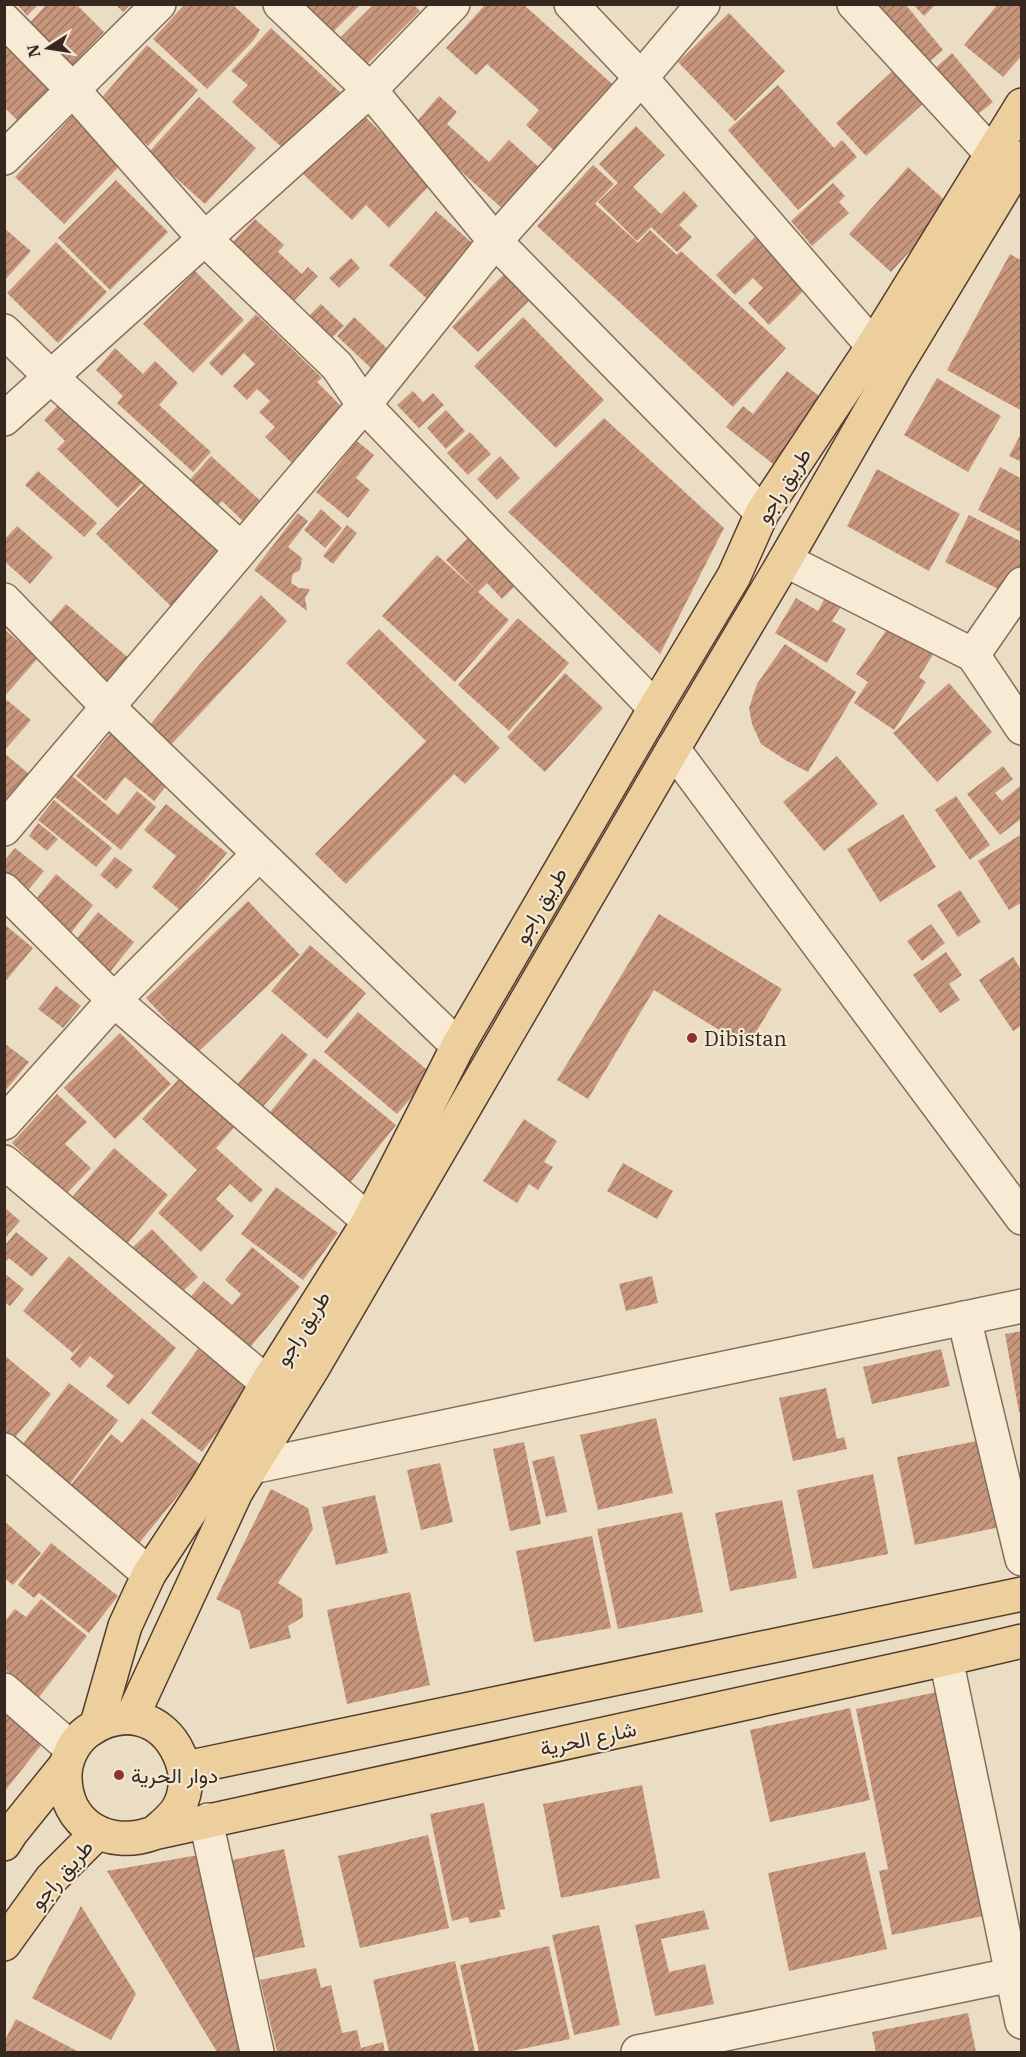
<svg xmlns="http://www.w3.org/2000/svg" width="1026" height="2057" font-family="'IBM Plex Serif',Vazirmatn,serif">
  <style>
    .building { fill: url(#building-hatch) }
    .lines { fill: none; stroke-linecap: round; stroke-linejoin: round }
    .minor-casing { stroke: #856f5b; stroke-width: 36 }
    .major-casing { stroke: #533d2f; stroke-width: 36 }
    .minor { stroke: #f7ebd6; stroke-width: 33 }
    .major { stroke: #edcf9d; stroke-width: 33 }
    .poi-dot { fill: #902f36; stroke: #f3e8d3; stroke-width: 2 }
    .labels { text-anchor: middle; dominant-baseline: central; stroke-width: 4.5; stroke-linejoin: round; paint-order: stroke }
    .street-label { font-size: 21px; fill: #36281e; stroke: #f3e8d3 }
    .poi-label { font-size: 21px; fill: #36281e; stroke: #f3e8d3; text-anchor: start }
  </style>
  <defs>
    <pattern id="building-hatch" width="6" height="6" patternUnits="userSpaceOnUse" patternTransform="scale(1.5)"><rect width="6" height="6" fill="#c7967c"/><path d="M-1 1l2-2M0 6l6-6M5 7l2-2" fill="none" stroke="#a27a65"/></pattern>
  </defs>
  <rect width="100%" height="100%" fill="#ebddc4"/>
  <g class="building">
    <polygon points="17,4 39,4 27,16"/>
    <polygon points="47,4 79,4 78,6 104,32 69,69 25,28"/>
    <polygon points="115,4 131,4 123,12"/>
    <polygon points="185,4 232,4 260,30 253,41 207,89 153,39"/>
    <polygon points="290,4 361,4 328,37"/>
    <polygon points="872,4 905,4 943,50 922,68"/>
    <polygon points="913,4 936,4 924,16"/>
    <polygon points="998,4 1017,4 1022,8 1022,55 1003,77 964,45"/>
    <polygon points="373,5 414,5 420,11 362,69 336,42"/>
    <polygon points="485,5 524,5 620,91 561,157 526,125 539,110 487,64 476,75 446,48"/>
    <polygon points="729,13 785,71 735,121 678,62"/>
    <polygon points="271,28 340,92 286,151 232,102 248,85 231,71"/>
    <polygon points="11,42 54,84 18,121 4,107 4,48"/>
    <polygon points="147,45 198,90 148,146 98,102"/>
    <polygon points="952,53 993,102 972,119 932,71"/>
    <polygon points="897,67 927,100 866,156 836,123"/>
    <polygon points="778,85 834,148 842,140 857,157 798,210 728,130"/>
    <polygon points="439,96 457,112 447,124 489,162 509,140 542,170 505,211 412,127"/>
    <polygon points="199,97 256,148 205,204 148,153"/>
    <polygon points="75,113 125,160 64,224 15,177"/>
    <polygon points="361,113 433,182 389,228 366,205 352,220 303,174"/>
    <polygon points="636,126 665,155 633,187 661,214 684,191 698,206 679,225 692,237 677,252 651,227 637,241 598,202 618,183 599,164"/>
    <polygon points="593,165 614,184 595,204 638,243 650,230 677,255 681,251 786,348 733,407 537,226"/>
    <polygon points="908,167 951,206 891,272 849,234"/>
    <polygon points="116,180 168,232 110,290 58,238"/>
    <polygon points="833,183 845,196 839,202 849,213 812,246 791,221"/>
    <polygon points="436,211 480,250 433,304 389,265"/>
    <polygon points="255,219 284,245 278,252 302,274 308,267 318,276 294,301 232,243"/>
    <polygon points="4,228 31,251 4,281"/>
    <polygon points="761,231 811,283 769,325 748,303 763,288 753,278 735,295 716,275"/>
    <polygon points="56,242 107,292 58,343 7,293"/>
    <polygon points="1010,254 1022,261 1022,411 947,370"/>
    <polygon points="351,258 360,268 339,288 329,278"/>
    <polygon points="195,271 244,320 193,373 143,324"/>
    <polygon points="506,272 532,298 478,352 452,327"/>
    <polygon points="321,304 344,326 332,338 309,316"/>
    <polygon points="256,314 322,378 317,382 348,413 296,467 265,437 275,427 259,412 270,401 257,389 247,400 233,386 255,364 244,353 222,376 209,363"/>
    <polygon points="354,317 393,354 375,372 337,336"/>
    <polygon points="523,317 604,400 556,448 474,366"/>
    <polygon points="115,348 143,374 155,361 178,383 159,405 211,452 193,472 117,403 123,396 96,370"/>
    <polygon points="787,371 823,399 773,464 726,427 743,406 753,414"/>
    <polygon points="937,378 1001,416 968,472 904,435"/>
    <polygon points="413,391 423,402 433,393 444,405 419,428 397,405"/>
    <polygon points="64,399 146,479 118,508 57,449 65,441 44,420"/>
    <polygon points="446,410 465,431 446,449 427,428"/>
    <polygon points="604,418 724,528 660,654 508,512"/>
    <polygon points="470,432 491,454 468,475 447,453"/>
    <polygon points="1022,432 1022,462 1009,456"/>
    <polygon points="357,441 374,455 356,478 370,490 348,518 316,492"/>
    <polygon points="211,456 263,503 245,523 222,501 215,508 187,483"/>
    <polygon points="500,456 520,478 497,500 477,479"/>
    <polygon points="1000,467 1022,479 1022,533 978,510"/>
    <polygon points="877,469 960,514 929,571 847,526"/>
    <polygon points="38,471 97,523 84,537 25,485"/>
    <polygon points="149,479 229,557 177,612 96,534"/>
    <polygon points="321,509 342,528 325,548 304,530"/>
    <polygon points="298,513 308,521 288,547 302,558 300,570 293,574 291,583 299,588 310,589 305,598 307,611 254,570"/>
    <polygon points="969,515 1022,542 1022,568 1008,594 945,562"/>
    <polygon points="347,525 357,533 333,564 323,556"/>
    <polygon points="17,526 53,557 30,584 4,561 4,540"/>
    <polygon points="469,537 517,584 502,599 487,583 478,592 509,620 455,682 382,616 437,555 476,590 446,560"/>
    <polygon points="827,594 843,603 832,621 846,629 827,663 775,633 796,598 818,611"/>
    <polygon points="261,595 287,621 167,749 145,731 199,665"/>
    <polygon points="66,604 132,661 111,685 45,628"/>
    <polygon points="518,618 569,663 509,731 458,685"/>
    <polygon points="890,625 933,655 919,677 926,682 894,730 854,703 868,682 856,674"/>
    <polygon points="4,629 38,658 4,697"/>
    <polygon points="379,629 500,748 465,784 454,774 346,884 315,854 426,741 346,663"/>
    <polygon points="785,644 856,692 808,772 787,761 761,744 752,724 749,708 757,684"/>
    <polygon points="565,673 603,708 545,772 507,737"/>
    <polygon points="949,683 992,732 937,782 893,733"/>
    <polygon points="7,700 31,720 4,751 4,703"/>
    <polygon points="116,726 175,775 154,801 125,777 106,801 76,776"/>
    <polygon points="4,753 34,778 4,812"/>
    <polygon points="837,756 878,804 824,851 783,802"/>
    <polygon points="1003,766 1013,779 995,793 1002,801 1020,786 1022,818 1000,835 967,794"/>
    <polygon points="72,776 118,815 137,791 156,807 121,850 55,797"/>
    <polygon points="956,796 990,845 970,860 935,810"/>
    <polygon points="54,800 112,848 96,867 38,820"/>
    <polygon points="166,804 227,853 180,910 152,887 176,856 144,830"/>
    <polygon points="903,814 936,867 880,902 847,849"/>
    <polygon points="38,823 58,839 47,851 29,836"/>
    <polygon points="1022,834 1022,902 1009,910 978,861"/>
    <polygon points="15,848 44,871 24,895 4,879 4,861"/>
    <polygon points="115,857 133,870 117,889 100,875"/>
    <polygon points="56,874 93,905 70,934 32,904"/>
    <polygon points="960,890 981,922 958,937 937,905"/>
    <polygon points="248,901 300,955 197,1053 146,998"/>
    <polygon points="98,912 134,942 106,977 70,947"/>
    <polygon points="659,914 782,989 747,1047 654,990 588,1099 557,1080"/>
    <polygon points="4,924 33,948 4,983"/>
    <polygon points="931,924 945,943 922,961 907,941"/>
    <polygon points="310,945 366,993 327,1039 271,991"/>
    <polygon points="946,952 962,975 949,984 960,1000 940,1013 913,975"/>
    <polygon points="1013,957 1022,971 1022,1025 1013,1031 979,980"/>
    <polygon points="56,986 81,1006 63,1028 38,1009"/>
    <polygon points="358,1012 432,1074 397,1114 324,1052"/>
    <polygon points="120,1033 171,1084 115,1139 64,1088"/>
    <polygon points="282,1033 308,1055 260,1110 235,1087"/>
    <polygon points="4,1043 29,1062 4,1092"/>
    <polygon points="314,1058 396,1125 349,1184 267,1116"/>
    <polygon points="185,1072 239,1122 216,1148 263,1190 251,1203 230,1184 216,1199 234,1216 201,1252 158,1213 197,1170 142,1119"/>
    <polygon points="57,1094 87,1122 65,1144 91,1168 66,1194 12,1143"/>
    <polygon points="524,1119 557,1141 544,1162 553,1167 538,1190 529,1184 517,1203 483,1181"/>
    <polygon points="114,1148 168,1195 117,1256 62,1209"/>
    <polygon points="623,1163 673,1191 657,1219 607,1191"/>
    <polygon points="276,1187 338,1233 303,1280 241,1234"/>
    <polygon points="4,1207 20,1221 4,1239"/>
    <polygon points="152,1229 198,1277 177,1297 131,1249"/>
    <polygon points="16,1232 48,1258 32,1277 9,1258 4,1264 4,1246"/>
    <polygon points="252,1247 300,1287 248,1350 188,1300 204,1281 232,1305 241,1294 225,1280"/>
    <polygon points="69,1256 176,1348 129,1405 106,1386 114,1376 90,1356 80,1368 70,1359 86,1339 73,1353 23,1311"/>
    <polygon points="4,1273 24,1289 10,1306 4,1302"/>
    <polygon points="652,1276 658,1303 626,1311 619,1284"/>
    <polygon points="1022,1331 1022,1412 1019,1412 1005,1334"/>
    <polygon points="198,1349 250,1389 202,1452 151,1413"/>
    <polygon points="941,1349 950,1386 872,1404 863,1367"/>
    <polygon points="4,1355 51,1394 7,1447 4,1445"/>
    <polygon points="69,1383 118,1420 66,1489 17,1452"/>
    <polygon points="826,1388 837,1439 844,1437 847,1449 793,1461 779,1398"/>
    <polygon points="142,1418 202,1466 136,1547 66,1491 111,1434 122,1443"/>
    <polygon points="656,1418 673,1493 598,1510 580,1435"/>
    <polygon points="982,1440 1000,1527 915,1545 897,1457"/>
    <polygon points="524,1442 541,1524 510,1531 493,1449"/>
    <polygon points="554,1456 567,1512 546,1517 532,1461"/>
    <polygon points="440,1463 453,1522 421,1530 407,1470"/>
    <polygon points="873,1474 888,1554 813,1569 797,1490"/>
    <polygon points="271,1489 308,1508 313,1529 278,1583 302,1599 303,1617 288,1626 291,1638 250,1649 240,1611 216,1599"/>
    <polygon points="375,1495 388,1553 336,1565 322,1507"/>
    <polygon points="782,1500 797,1578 730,1591 715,1513"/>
    <polygon points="682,1512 703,1612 618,1629 597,1529"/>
    <polygon points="4,1521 41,1553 13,1585 4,1578"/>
    <polygon points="592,1536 611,1628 534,1642 516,1551"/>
    <polygon points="51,1543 118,1596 89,1633 39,1593 34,1598 18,1585"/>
    <polygon points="410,1592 430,1685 347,1704 327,1610"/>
    <polygon points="41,1599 87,1636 39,1697 4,1669 4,1622 15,1609 26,1617"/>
    <polygon points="937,1692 983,1916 892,1935 879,1871 888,1869 856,1709"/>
    <polygon points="4,1706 46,1739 4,1792"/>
    <polygon points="850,1708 870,1800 770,1822 750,1730"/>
    <polygon points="642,1785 660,1878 561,1898 543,1804"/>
    <polygon points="484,1803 505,1909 499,1910 501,1917 470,1923 468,1917 452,1921 430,1814"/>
    <polygon points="428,1835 449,1928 360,1948 338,1856"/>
    <polygon points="284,1849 305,1947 249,1959 228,1861"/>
    <polygon points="865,1852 887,1949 789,1971 768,1873"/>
    <polygon points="204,1854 255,2052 217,2052 107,1871"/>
    <polygon points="81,1906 136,1994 111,2040 32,1998"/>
    <polygon points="704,1910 709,1929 661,1939 669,1972 705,1964 714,2004 655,2016 635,1925"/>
    <polygon points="599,1925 620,2025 574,2035 552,1935"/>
    <polygon points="549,1946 570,2039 507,2052 479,2052 460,1965"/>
    <polygon points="455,1961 475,2052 389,2052 373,1980"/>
    <polygon points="316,1968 321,1988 331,1985 342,2033 357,2030 361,2048 383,2042 385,2052 277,2052 260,1980"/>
    <polygon points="968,2013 976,2052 876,2052 872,2032"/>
    <polygon points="16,2019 79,2052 4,2052 4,2042"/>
  </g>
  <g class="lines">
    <defs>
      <g id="minor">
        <polyline points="280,4 370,90 495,241 762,513"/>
        <polyline points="571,4 641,78 873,346"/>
        <polyline points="854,4 991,153"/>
        <polyline points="4,20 73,90 204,238 337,366 364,405 655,708"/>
        <polyline points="4,158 159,4"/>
        <polyline points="4,331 51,377 241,549"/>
        <polyline points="4,419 370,90 453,4"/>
        <polyline points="785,560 973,655 1022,728"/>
        <polyline points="4,600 108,707 458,1046"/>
        <polyline points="973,655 1022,584"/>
        <polyline points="673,749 1022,1218"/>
        <polyline points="4,829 364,405 495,241 641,78 703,4"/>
        <polyline points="4,890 114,1000 369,1221"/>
        <polyline points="4,1123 114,1000 259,854"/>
        <polyline points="4,1162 267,1383"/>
        <polyline points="964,1318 1022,1559"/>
        <polyline points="4,1450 149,1574"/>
        <polyline points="252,1467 1022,1306"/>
        <polyline points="946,1659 1022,2022"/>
        <polyline points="4,1690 72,1749"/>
        <polyline points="208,1820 209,1835 257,2052"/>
        <polyline points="638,2052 1011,1975"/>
      </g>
      <g id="major">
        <polyline points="132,1717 236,1492 314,1366 673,749 785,560 894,370 1022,158"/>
        <polyline points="97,1724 125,1626 149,1574 209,1483 267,1383 369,1221 458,1046 655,708 734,576 762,513 873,346 1022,105"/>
        <polyline points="186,1768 1022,1594"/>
        <path d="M154 1833C163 1825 173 1818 179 1807 188 1789 187 1771 179 1754 162 1716 122 1707 88 1731 74 1741 66 1758 65 1774 64 1825 108 1850 154 1833L946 1659 1022 1641"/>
        <polyline points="4,1844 11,1833 65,1766"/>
        <polyline points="4,1944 51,1879 97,1833"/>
      </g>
    </defs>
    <use href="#minor" class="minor-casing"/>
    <use href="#major" class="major-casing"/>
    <use href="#minor" class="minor"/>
    <use href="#major" class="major"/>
  </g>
  <g class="poi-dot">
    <circle cx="692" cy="1038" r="6"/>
    <circle cx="119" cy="1775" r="6"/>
  </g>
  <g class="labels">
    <g class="street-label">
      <text transform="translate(783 485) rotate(-58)">طريق راجو</text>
      <text transform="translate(540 905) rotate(-60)">طريق راجو</text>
      <text transform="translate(302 1328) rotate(-58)">طريق راجو</text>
      <text transform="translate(588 1738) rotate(-12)">شارع الحرية</text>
      <text transform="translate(61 1874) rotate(-49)">طريق راجو</text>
    </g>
    <g class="poi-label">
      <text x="704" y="1038">Dibistan</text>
      <text x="131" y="1775">دوار الحرية</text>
    </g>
  </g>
  <rect width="1026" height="2057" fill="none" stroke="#36281e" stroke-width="12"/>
  <g transform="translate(48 48) rotate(258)" stroke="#f3e8d3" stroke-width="4.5" paint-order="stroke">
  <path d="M0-4.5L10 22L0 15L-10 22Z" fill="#36281e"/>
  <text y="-9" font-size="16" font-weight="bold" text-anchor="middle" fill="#36281e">N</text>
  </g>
</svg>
